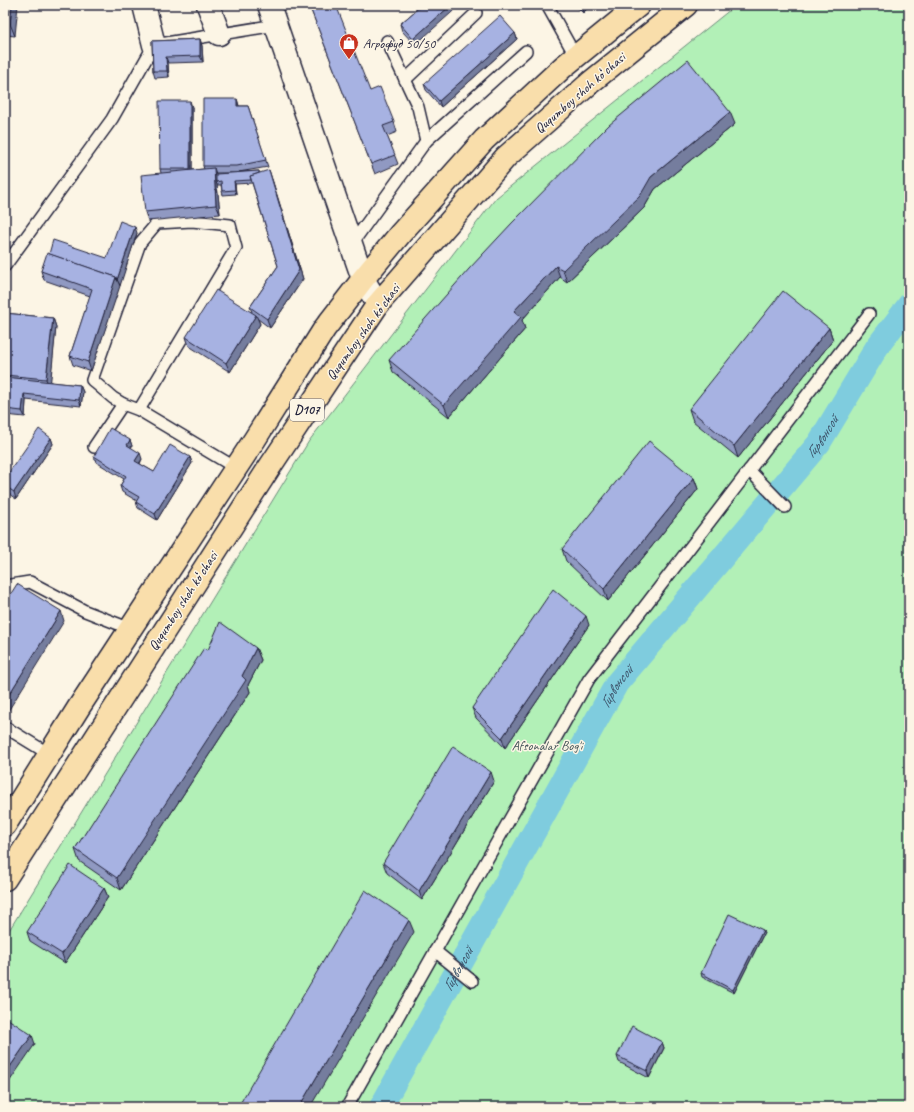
<svg xmlns="http://www.w3.org/2000/svg" width="914" height="1112" font-family="Caveat,sans-serif">
  <style>
    .green { fill: #b2f0b7; stroke: #6a8979 }
    .lines { fill: none; stroke-linecap: round; stroke-linejoin: round }
    .canal { stroke: #7fccde; stroke-width: 24 }
    .lane-casing { stroke: #22223b; stroke-width: 14 }
    .street-casing { stroke: #22223b; stroke-width: 25 }
    .secondary-casing { stroke: #22223b; stroke-width: 25 }
    .primary-casing { stroke: #22223b; stroke-width: 25 }
    .lane { stroke: #fcf5e5; stroke-width: 11 }
    .street { stroke: #fcf5e5; stroke-width: 22 }
    .secondary { stroke: #fcf5e5; stroke-width: 22 }
    .primary { stroke: #f9deab; stroke-width: 22 }
    .wall { fill: #9099c2; stroke: #22223b; fill-rule: evenodd }
    .shaded-wall { fill: #757d9e; stroke: #22223b }
    .building { fill: #a7b2e2; stroke: #22223b }
    .labels { text-anchor: middle; dominant-baseline: central; stroke-width: 3; stroke-linejoin: round; paint-order: stroke }
    .shield { fill: #fcf5e5; stroke: #63616e; stroke-width: 1 }
    .shield-label { font-size: 13px; font-weight: bold; fill: #22223b }
    .poi-label { font-size: 14px; fill: #22223b; stroke: #fcf5e5; text-anchor: start }
    .street-label { font-size: 14px; fill: #22223b; stroke: #fcf5e5 }
    .park-label { font-size: 14px; fill: #46565a; stroke: #fcf5e5 }
    .water-label { font-size: 15px; font-style: italic; fill: #3e556c; stroke: #fcf5e5 }
  </style>
  <rect width="100%" height="100%" fill="#fcf5e5"/>
  <filter id="ink" filterUnits="userSpaceOnUse"><feTurbulence type="fractalNoise" baseFrequency=".025" numOctaves="2"/><feDisplacementMap in="SourceGraphic" scale="8" xChannelSelector="R" yChannelSelector="G"/><feConvolveMatrix kernelMatrix="1 2 1 2 8 2 1 2 1" color-interpolation-filters="sRGB"/></filter>
  <g filter="url(#ink)">
    <polygon class="green" points="736,5 909,5 909,1107 5,1107 5,937 309,441 496,198"/>
    <g class="lines">
      <path class="canal" id="s1" d="M381 1107 617 683 819 443 877 347 909 305"/>
      <defs>
        <g id="lane">
          <polyline points="547,5 571,48 573,58"/>
          <polyline points="387,41 418,107 426,141"/>
          <polyline points="405,80 476,13"/>
          <polyline points="351,245 426,141 526,51"/>
          <polyline points="5,266 112,119 154,45 276,25"/>
          <polyline points="123,404 113,398 92,380 140,243 157,223 192,221 230,225 236,248 139,410"/>
          <polyline points="94,447 123,404 139,410 236,468"/>
          <polyline points="749,470 785,507"/>
          <polyline points="5,593 11,585 30,582 85,611 131,629"/>
          <polyline points="5,727 49,754"/>
          <polyline points="435,951 472,981"/>
          <polyline points="347,1107 589,679 869,314"/>
        </g>
        <g id="street">
          <polyline points="144,5 154,45"/>
          <polyline points="208,5 219,34"/>
        </g>
        <polyline id="secondary" points="269,5 363,279 378,304"/>
        <g id="primary">
          <polyline points="5,825 79,707 255,439 325,328 363,279 401,233 484,140 563,67 639,5"/>
          <polyline points="5,879 269,468 378,304 506,157 591,82 686,5"/>
        </g>
      </defs>
      <use href="#lane" class="lane-casing"/>
      <use href="#street" class="street-casing"/>
      <use href="#secondary" class="secondary-casing"/>
      <use href="#primary" class="primary-casing"/>
      <use href="#lane" class="lane"/>
      <use href="#street" class="street"/>
      <use href="#secondary" class="secondary"/>
      <use href="#primary" class="primary"/>
    </g>
    <g class="wall">
      <polygon points="5,5 15,36 5,35"/>
      <polygon points="309,5 370,91 394,122 397,132 387,136 398,164 375,174"/>
      <polygon points="422,5 415,45 402,31 400,24"/>
      <polygon points="575,5 591,5 583,13"/>
      <polygon points="515,33 517,39 441,107 426,90 424,84"/>
      <polygon points="200,39 202,46 203,62 168,63 169,77 155,78 153,71 152,41"/>
      <path d="M237 99 239 106H248L268 167 239 172 259 171V173L272 179 303 279 270 328 258 319 260 324 230 372 189 346 186 337 252 312 250 307 278 266 252 183 235 184 236 194 223 195 222 191 221 185H217L220 214 148 221 145 212 161 173 160 169 192 107V170L204 169 203 166ZM215 173H239L216 174Z"/>
      <polygon points="735,124 655,189 644,208 567,282 560,277 522,320 525,329 449,417 393,372 389,360"/>
      <polygon points="137,233 91,371 73,365 70,356 90,296 44,280 41,271 49,254 107,258"/>
      <polygon points="5,313 53,318 56,327 50,382 80,385 83,392 81,406 26,400 25,417 5,415"/>
      <polygon points="829,328 833,340 738,458 693,421 689,409"/>
      <polygon points="51,438 53,444 16,499 5,491 5,478"/>
      <polygon points="130,440 132,446 131,448 142,459 140,464 154,472 190,457 192,463 157,520 138,508 136,502 137,501 122,492 120,486 124,479 96,462 94,456"/>
      <polygon points="694,478 698,489 608,601 566,561 562,549"/>
      <polygon points="589,625 505,748 476,718 472,708"/>
      <polygon points="256,648 261,660 248,685 250,692 121,890 79,861 75,849 208,650"/>
      <polygon points="494,781 422,900 387,873 383,863"/>
      <polygon points="104,888 108,897 65,963 30,941 27,932"/>
      <polygon points="764,933 734,993 702,977 701,973"/>
      <polygon points="662,1042 664,1048 649,1078 619,1062 617,1056"/>
    </g>
    <g class="shaded-wall">
      <polygon points="12,5 18,5 15,36 10,24"/>
      <polygon points="451,5 460,5 415,45 413,39"/>
      <polygon points="586,5 591,5 583,13 582,9"/>
      <polygon points="515,33 517,39 441,107 439,101"/>
      <polygon points="200,39 202,46 203,62 200,56"/>
      <polygon points="166,57 168,63 169,77 167,71"/>
      <polygon points="237,99 239,106 239,113 237,106"/>
      <polygon points="190,101 192,107 192,176 190,169"/>
      <polygon points="730,112 735,124 655,189 644,208 567,282 563,270 651,177"/>
      <polygon points="214,168 217,177 216,182 217,185 220,214 216,205"/>
      <polygon points="269,170 303,279 270,328 267,319 299,270"/>
      <polygon points="234,181 235,184 236,194 235,190"/>
      <polygon points="135,227 137,233 120,286 117,280"/>
      <polygon points="556,266 560,277 522,320 525,329 449,417 444,405 514,311"/>
      <polygon points="116,277 120,286 91,371 88,362"/>
      <polygon points="256,315 260,324 230,372 226,363"/>
      <polygon points="53,318 56,327 50,388 46,379"/>
      <polygon points="829,328 833,340 738,458 734,446"/>
      <polygon points="80,385 83,392 81,406 79,400"/>
      <polygon points="24,394 26,400 25,417 22,411"/>
      <polygon points="51,438 53,444 16,499 14,492"/>
      <polygon points="130,440 132,446 129,451 127,445"/>
      <polygon points="140,453 142,459 137,467 135,461"/>
      <polygon points="190,457 192,463 157,520 155,514"/>
      <polygon points="694,478 698,489 608,601 604,589"/>
      <polygon points="61,611 64,621 5,716 5,701"/>
      <polygon points="586,616 589,625 505,748 502,738"/>
      <polygon points="256,648 261,660 248,685 250,692 121,890 117,878 242,676"/>
      <polygon points="491,772 494,781 422,900 419,891"/>
      <polygon points="104,888 108,897 65,963 62,954"/>
      <polygon points="409,920 414,932 310,1107 299,1107"/>
      <polygon points="763,930 764,933 734,993 733,990"/>
      <polygon points="32,1035 35,1044 5,1088 5,1074"/>
      <polygon points="662,1042 664,1048 649,1078 647,1071"/>
    </g>
    <g class="building">
      <polygon points="5,5 12,5 10,24 5,23"/>
      <polygon points="309,5 336,5 370,91 380,87 394,122 383,126 395,155 371,164"/>
      <polygon points="422,5 451,5 413,39 400,24"/>
      <polygon points="578,5 586,5 582,9"/>
      <polygon points="500,16 515,33 439,101 424,84"/>
      <polygon points="200,39 200,56 166,57 167,71 153,71 152,41"/>
      <polygon points="688,60 730,112 651,177 640,196 563,270 556,266 514,311 521,317 444,405 389,360 469,269 512,223 609,125"/>
      <polygon points="203,99 237,99 237,106 248,106 266,160 237,166 203,166"/>
      <polygon points="159,101 190,101 190,169 160,169"/>
      <polygon points="214,168 216,205 145,212 141,175"/>
      <polygon points="269,170 299,270 267,319 250,307 278,266 250,176"/>
      <polygon points="259,171 259,173 250,176 251,180 234,181 235,190 222,191 221,181 216,182 216,174"/>
      <polygon points="120,221 135,227 117,280 116,277 49,254 53,240 107,258"/>
      <polygon points="47,253 116,277 88,362 70,356 92,289 41,271"/>
      <polygon points="216,290 256,315 226,363 186,337"/>
      <polygon points="783,291 829,328 734,446 689,409"/>
      <polygon points="5,313 53,318 46,379 5,375"/>
      <polygon points="5,377 80,385 79,400 24,394 22,411 5,409"/>
      <polygon points="110,428 130,440 127,445 140,453 135,461 154,472 170,445 190,457 155,514 136,502 139,497 120,486 126,476 94,456"/>
      <polygon points="39,429 51,438 14,492 5,486 5,478"/>
      <polygon points="649,441 694,478 604,589 562,549"/>
      <polygon points="17,584 61,611 5,701 5,603"/>
      <polygon points="553,589 586,616 502,738 472,708"/>
      <polygon points="220,622 256,648 242,676 246,680 117,878 75,849 204,648 208,650"/>
      <polygon points="453,746 491,772 419,891 383,863"/>
      <polygon points="70,865 104,888 62,954 27,932"/>
      <polygon points="365,890 409,920 299,1107 238,1107"/>
      <polygon points="729,914 763,930 733,990 701,973"/>
      <polygon points="5,1017 32,1035 5,1074"/>
      <polygon points="632,1026 662,1042 647,1071 617,1056"/>
    </g>
  </g>
  <defs>
    <symbol id="shop-pin" viewBox="-11 -11 22 30"><path d="M0 17L-7.5 6A9.5 9.5 0 1 1 7.5 6Z" fill="#c8321e" stroke="#fcf5e5"/><path d="M-5-2.5h2.3a2.7 3.5 0 0 1 5.4 0H5L5.5 6h-11ZM-1.5-2.5h3a1.5 2.3 0 0 0-3 0Z" fill="#fff"/></symbol>
  </defs>
  <g fill-rule="evenodd">
    <use href="#shop-pin" x="338" y="32" width="22" height="30"/>
  </g>
  <g class="labels">
    <rect class="shield" x="290" y="399" width="34" height="22" rx="3"/>
    <g class="shield-label">
      <text x="307" y="410">D107</text>
    </g>
    <g class="poi-label">
      <text x="363" y="43">Агрофуд 50/50</text>
    </g>
    <g class="street-label">
      <text transform="translate(580 93) rotate(-41)">Ququmboy shoh koʻchasi</text>
      <text transform="translate(363 332) rotate(-54)">Ququmboy shoh koʻchasi</text>
      <text transform="translate(183 601) rotate(-57)">Ququmboy shoh koʻchasi</text>
    </g>
    <g class="park-label">
      <text x="547" y="745">Afsonalar Bog'i</text>
    </g>
    <g class="water-label">
      <text stroke="none"><textPath href="#s1" startOffset="806">Гирвонсой</textPath></text>
      <text stroke="none"><textPath href="#s1" startOffset="482">Гирвонсой</textPath></text>
      <text stroke="none"><textPath href="#s1" startOffset="158">Гирвонсой</textPath></text>
    </g>
  </g>
  <rect width="914" height="1112" fill="none" stroke="#fcf5e5" stroke-width="20"/>
  <rect x="10" y="10" width="894" height="1092" fill="none" stroke="#22223b" stroke-width="1.5" filter="url(#ink)"/>
</svg>
